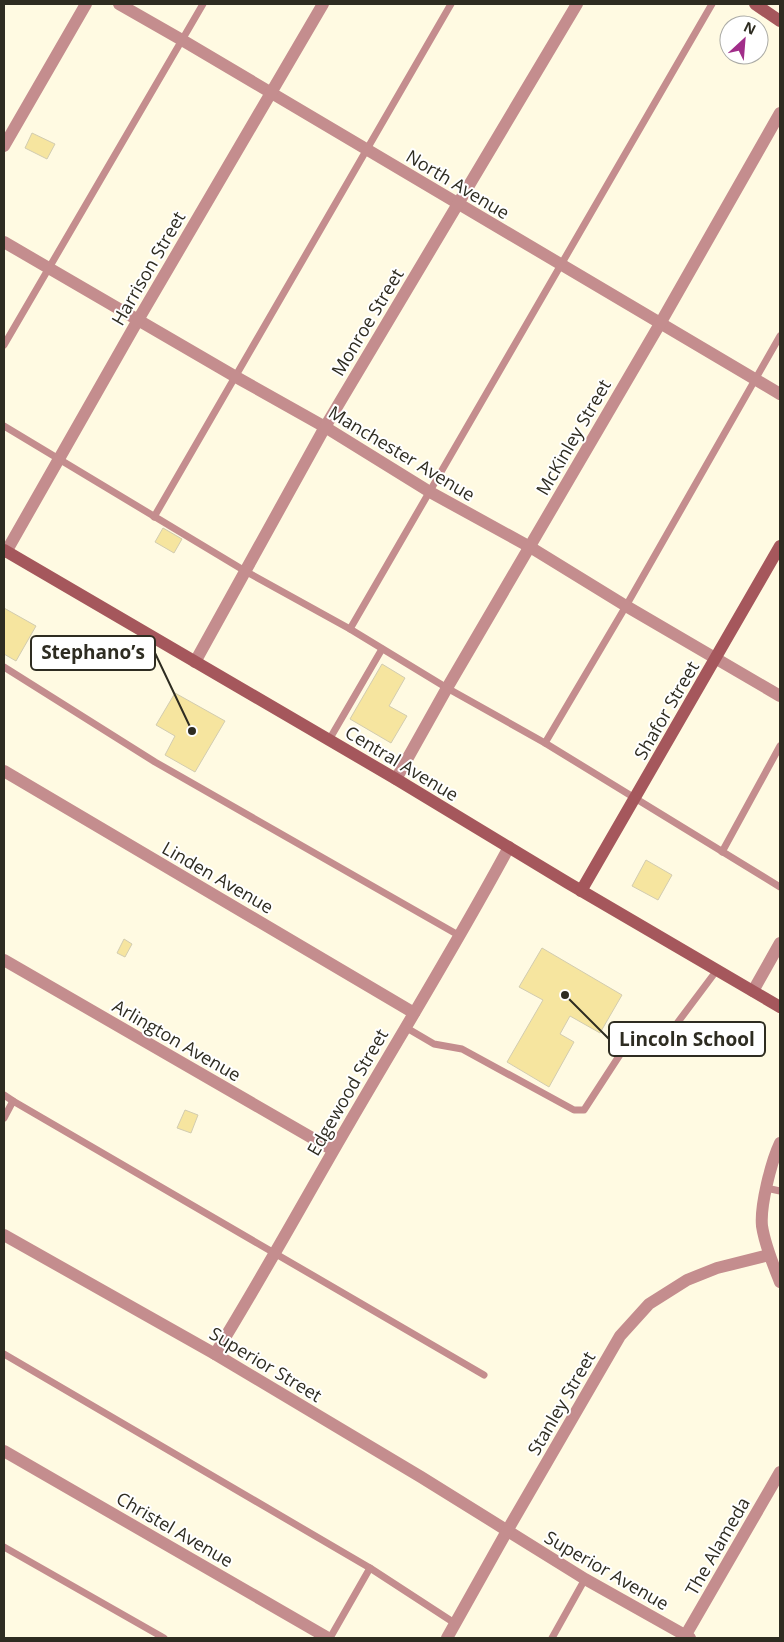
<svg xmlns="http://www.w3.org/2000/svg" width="784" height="1642" font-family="'Open Sans',sans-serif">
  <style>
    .building { fill: #f6e59f; stroke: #d2ccb0 }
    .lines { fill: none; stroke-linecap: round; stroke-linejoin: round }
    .lane { stroke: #c48d8e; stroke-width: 7 }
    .street { stroke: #c48d8e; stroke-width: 12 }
    .secondary { stroke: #a5575c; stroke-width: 12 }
    .labels { text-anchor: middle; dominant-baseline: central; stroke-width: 4; stroke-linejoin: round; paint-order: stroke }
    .street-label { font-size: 18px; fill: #2e2c21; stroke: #fff }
    .leader { fill: none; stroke: #2e2c21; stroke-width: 2 }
    .callout-dot { fill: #2e2c21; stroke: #fff; stroke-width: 2 }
    .callout { fill: #fff; stroke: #2e2c21; stroke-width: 2 }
    .callout-label { font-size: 19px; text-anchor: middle; font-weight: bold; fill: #2e2c21 }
  </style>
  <rect width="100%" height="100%" fill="#fffae2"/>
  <g class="building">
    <polygon points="32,133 55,144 47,159 25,148"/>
    <polygon points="163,528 182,539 174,553 155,542"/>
    <polygon points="4,608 36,626 16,661 4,654"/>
    <polygon points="382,664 405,678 389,706 407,716 391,743 350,719"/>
    <polygon points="175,693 225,721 195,772 165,755 175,736 156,725"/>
    <polygon points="646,860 672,875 658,900 632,886"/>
    <polygon points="124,939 132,944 125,957 117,953"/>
    <polygon points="542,948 622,995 600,1033 570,1016 560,1034 574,1042 549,1087 507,1062 543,1000 519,987"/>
    <polygon points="185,1110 198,1115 191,1133 177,1128"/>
  </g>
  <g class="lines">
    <g class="lane">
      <polyline points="4,345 203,4"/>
      <polyline points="4,426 245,571 350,629 447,688 545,743 780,887"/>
      <polyline points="154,517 451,4"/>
      <polyline points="350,629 712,4"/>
      <polyline points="4,667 155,762 460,936"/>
      <polyline points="329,740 382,649"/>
      <polyline points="545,743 626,606 780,336"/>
      <polyline points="722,852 780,746"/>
      <polyline points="405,1027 434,1044 462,1049 574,1110 584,1110 623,1050 645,1048 675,1026 717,970"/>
      <polyline points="4,1095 13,1101"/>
      <polyline points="4,1118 13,1101 484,1375"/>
      <polyline points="766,1188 780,1191"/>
      <polyline points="4,1354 370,1568 456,1624"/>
      <polyline points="4,1547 164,1638"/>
      <polyline points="330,1638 370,1568"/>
      <polyline points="552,1638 585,1579"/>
    </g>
    <g class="street">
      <polyline points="119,4 182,40 780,394"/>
      <polyline points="4,146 86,4"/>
      <polyline points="4,242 236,377 325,427 430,492 530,547 626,606 780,696"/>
      <polyline points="6,552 138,320 323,4"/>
      <polyline points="195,662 325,427 577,4"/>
      <polyline points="4,771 414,1013"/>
      <polyline points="396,779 447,688 661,322 780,113"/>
      <polyline points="4,960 333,1150"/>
      <polyline points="753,991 780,943"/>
      <path d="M780 1143C771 1162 760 1206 762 1226 765 1246 773 1264 780 1282"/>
      <polyline points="4,1235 215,1354 421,1477 585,1579 690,1638"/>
      <path d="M215 1354C262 1278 305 1199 350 1122 403 1031 459 940 509 847"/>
      <polyline points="4,1451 328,1638"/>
      <polyline points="447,1638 507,1531 620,1336 649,1304 687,1280 717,1268 769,1255"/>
      <polyline points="684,1638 780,1472"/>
    </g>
    <g class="secondary">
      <polyline points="755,4 780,21"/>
      <polyline points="4,550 396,779 568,883 780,1007"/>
      <polyline points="581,891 780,546"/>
    </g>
  </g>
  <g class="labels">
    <g class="street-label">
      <text transform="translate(458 184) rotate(31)">North Avenue</text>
      <text transform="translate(148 268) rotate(-60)">Harrison Street</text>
      <text transform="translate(367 322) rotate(-59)">Monroe Street</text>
      <text transform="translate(573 437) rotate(-60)">McKinley Street</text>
      <text transform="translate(402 453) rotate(31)">Manchester Avenue</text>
      <text transform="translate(666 710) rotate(-60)">Shafor Street</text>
      <text transform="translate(402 763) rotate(31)">Central Avenue</text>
      <text transform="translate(218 877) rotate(30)">Linden Avenue</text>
      <text transform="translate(177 1040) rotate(30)">Arlington Avenue</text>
      <text transform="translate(347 1092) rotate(-60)">Edgewood Street</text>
      <text transform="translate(266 1364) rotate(31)">Superior Street</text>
      <text transform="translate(561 1403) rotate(-60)">Stanley Street</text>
      <text transform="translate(175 1529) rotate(30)">Christel Avenue</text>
      <text transform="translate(717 1546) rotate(-60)">The Alameda</text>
      <text transform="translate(607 1570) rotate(30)">Superior Avenue</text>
    </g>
  </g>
  <path class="leader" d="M192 731L155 653M565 995L609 1039"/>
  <g class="callout-dot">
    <circle cx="192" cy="731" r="5"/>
    <circle cx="565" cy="995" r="5"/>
  </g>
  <g class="callout">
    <rect x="31" y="636" width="124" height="34" rx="5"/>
    <rect x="609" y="1022" width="156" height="34" rx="5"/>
  </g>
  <g class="callout-label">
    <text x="93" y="659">Stephano’s</text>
    <text x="687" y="1046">Lincoln School</text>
  </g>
  <rect width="784" height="1642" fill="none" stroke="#2e2c21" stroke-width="10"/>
  <g transform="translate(744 40) rotate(26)"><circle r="24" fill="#ffffff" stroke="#ababa6"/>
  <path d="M0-4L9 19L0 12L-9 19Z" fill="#a12e89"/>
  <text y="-8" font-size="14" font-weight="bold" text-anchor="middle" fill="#2e2c21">N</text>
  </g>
</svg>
